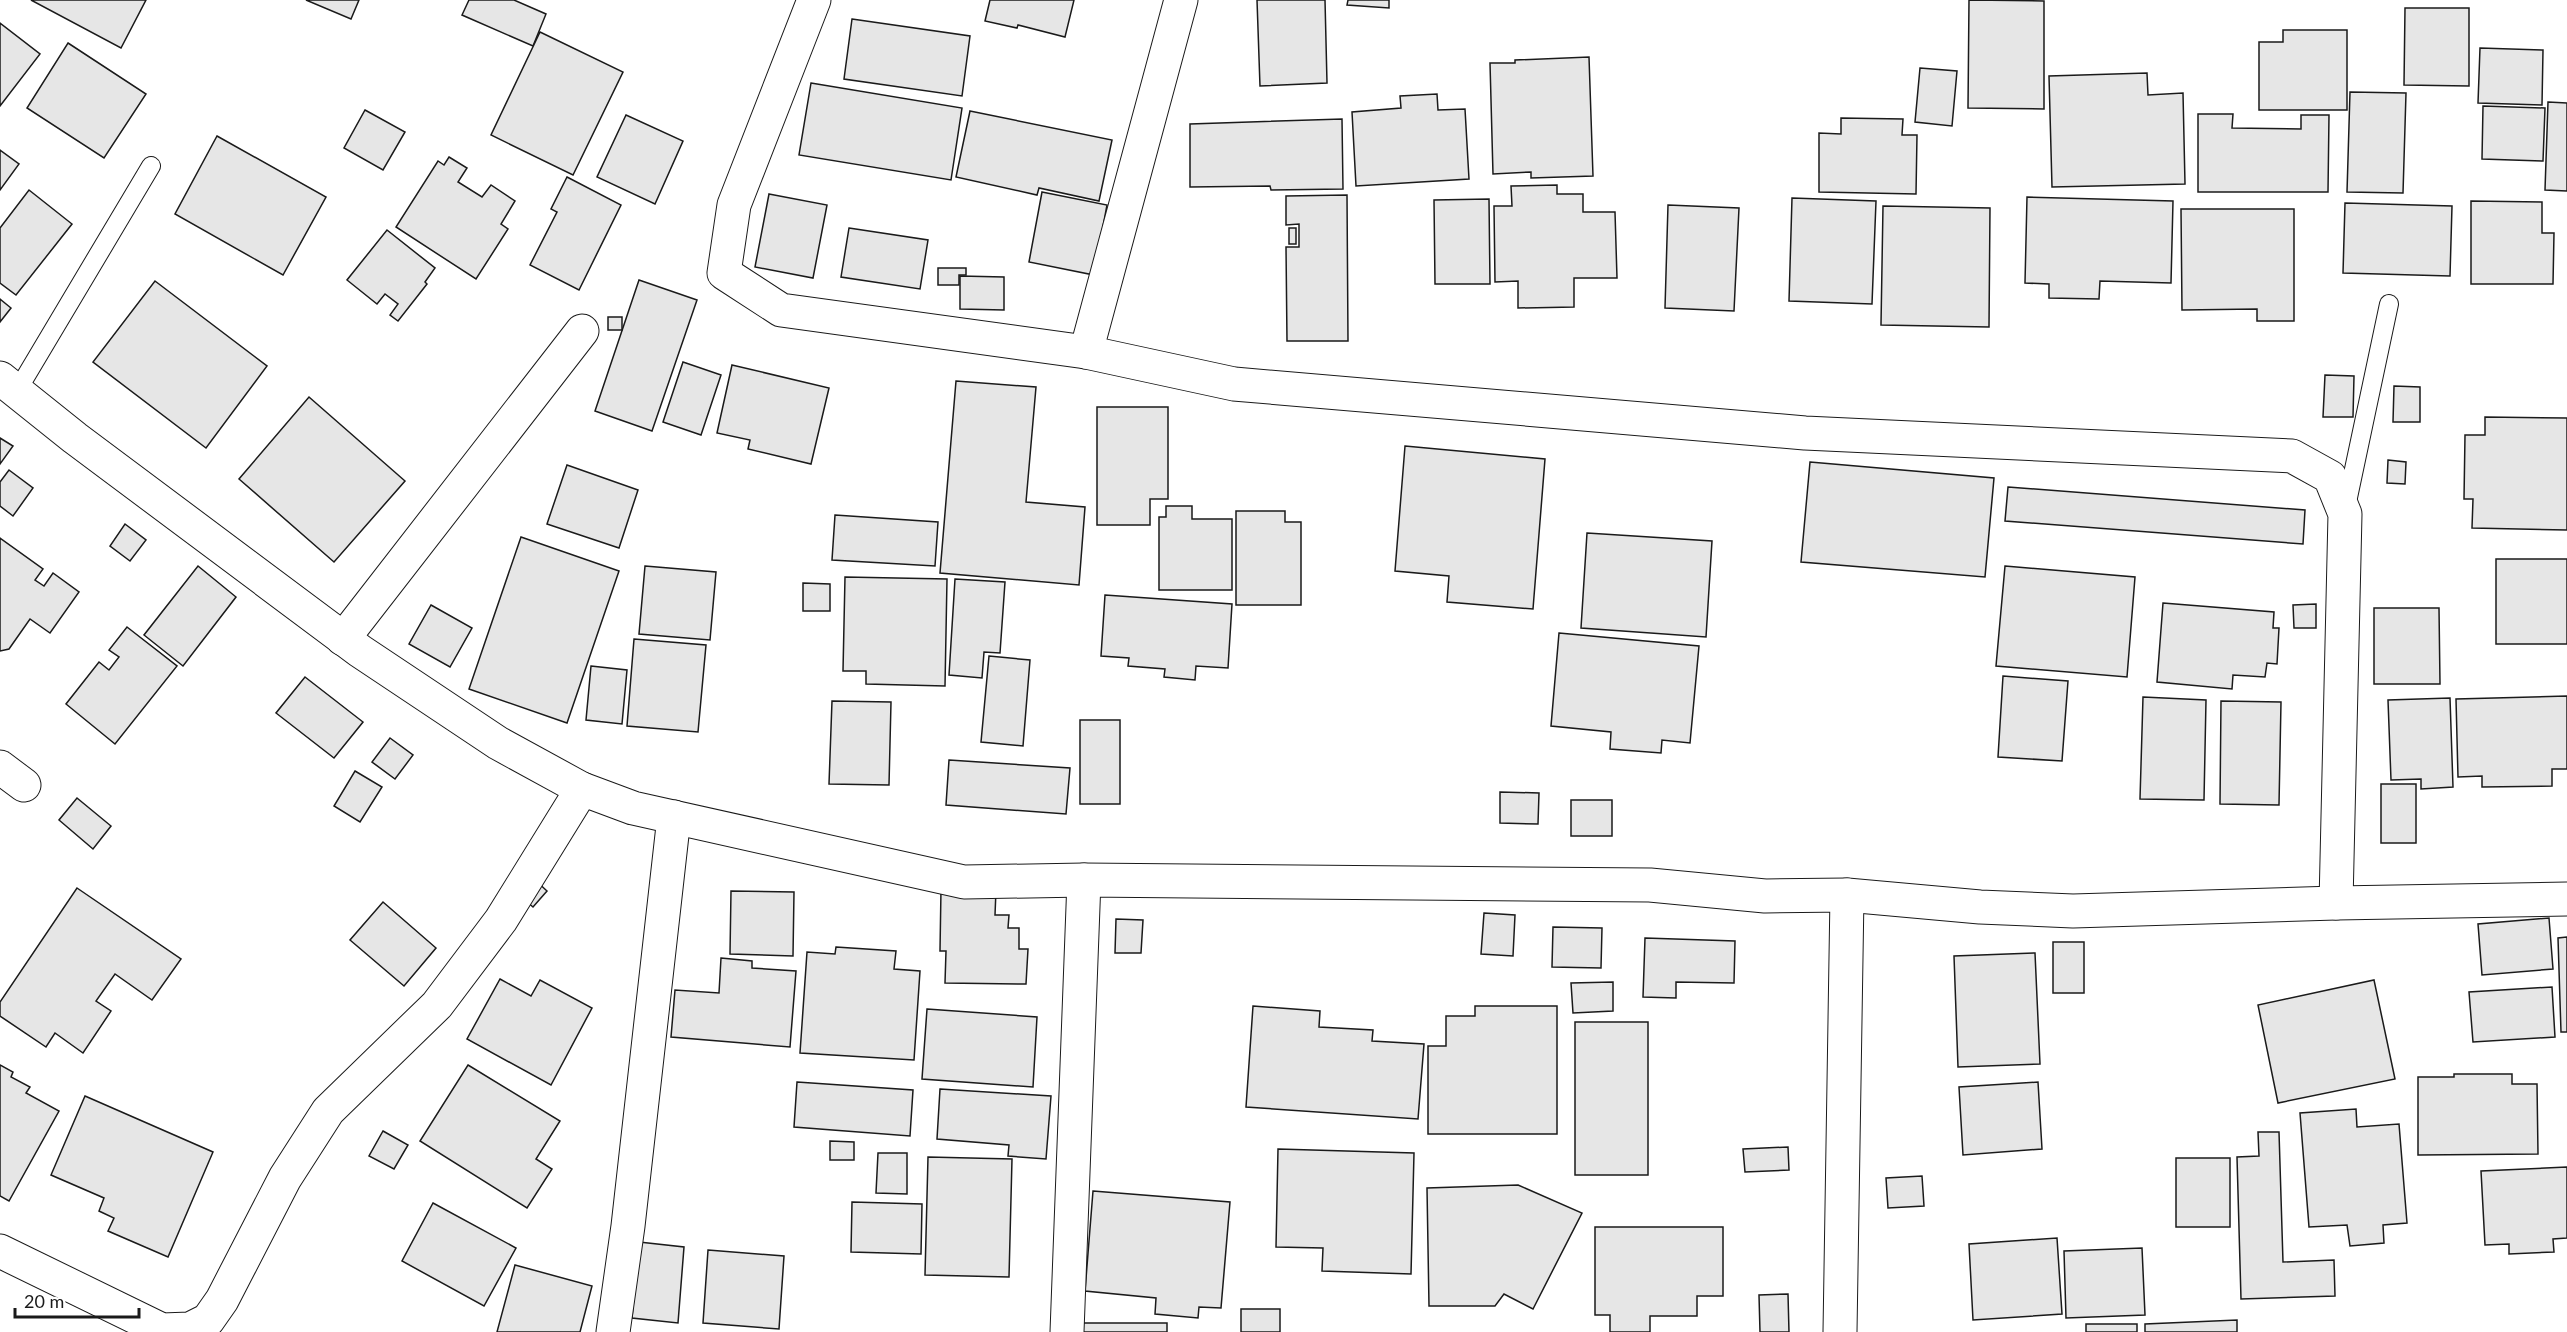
<svg xmlns="http://www.w3.org/2000/svg" width="2567" height="1332" font-family="Lato,sans-serif">
  <style>
    .building { fill: #e6e6e6; stroke: #1a1a1a; stroke-width: 1.5 }
    .lines { fill: none; stroke-linecap: round; stroke-linejoin: round }
    .lane-casing { stroke: #1a1a1a; stroke-width: 20 }
    .street-casing { stroke: #1a1a1a; stroke-width: 35 }
    .lane { stroke: #fff; stroke-width: 18 }
    .street { stroke: #fff; stroke-width: 33 }
  </style>
  <rect width="100%" height="100%" fill="#fff"/>
  <g class="building">
    <polygon points="31,0 146,0 121,48"/>
    <polygon points="306,0 359,0 351,19"/>
    <polygon points="469,0 514,0 546,14 533,46 462,15"/>
    <polygon points="990,0 1074,0 1065,37 1018,25 1017,28 985,21"/>
    <polygon points="1257,0 1325,0 1327,83 1260,86"/>
    <polygon points="1348,0 1389,0 1389,8 1347,5"/>
    <polygon points="1969,0 2044,1 2044,109 1968,108"/>
    <polygon points="2405,8 2469,8 2469,86 2404,85"/>
    <polygon points="852,19 970,36 962,96 844,79"/>
    <polygon points="0,23 40,54 0,106"/>
    <polygon points="2283,30 2347,30 2347,110 2259,110 2259,42 2283,42"/>
    <polygon points="540,32 623,72 573,175 491,135"/>
    <polygon points="68,43 146,94 104,158 27,108"/>
    <polygon points="2480,48 2543,50 2542,105 2478,103"/>
    <polygon points="1589,57 1593,176 1531,178 1531,172 1493,174 1490,63 1515,63 1515,60"/>
    <polygon points="1920,68 1957,71 1952,126 1915,122"/>
    <polygon points="2147,73 2148,95 2183,93 2185,184 2052,187 2049,76"/>
    <polygon points="811,83 962,108 951,180 799,155"/>
    <polygon points="2350,92 2406,93 2403,193 2347,192"/>
    <polygon points="1437,94 1438,110 1465,109 1469,179 1356,186 1352,112 1401,108 1400,96"/>
    <polygon points="2548,102 2567,103 2567,191 2545,190"/>
    <polygon points="2483,106 2545,108 2543,161 2482,159"/>
    <polygon points="365,110 405,132 383,170 344,148"/>
    <polygon points="970,111 1112,140 1099,201 1039,188 1037,195 956,177"/>
    <polygon points="2198,114 2233,114 2232,128 2301,129 2301,115 2329,115 2328,192 2198,192"/>
    <polygon points="626,115 683,141 655,204 597,177"/>
    <polygon points="1841,118 1903,119 1902,135 1917,135 1916,194 1819,192 1819,133 1841,134"/>
    <polygon points="1342,119 1343,189 1271,190 1270,186 1190,187 1190,124"/>
    <polygon points="217,136 326,197 283,275 175,214"/>
    <polygon points="0,150 19,164 0,190"/>
    <polygon points="449,157 467,168 458,182 482,197 491,185 515,201 501,224 508,229 476,279 396,227 438,161 444,165"/>
    <polygon points="567,177 621,205 579,290 530,265 557,212 551,209"/>
    <polygon points="1557,185 1557,194 1583,194 1583,212 1615,212 1617,278 1574,278 1574,307 1518,308 1518,281 1495,282 1494,206 1512,206 1511,186"/>
    <polygon points="29,190 72,224 16,295 0,283 0,228"/>
    <polygon points="1042,192 1107,205 1094,275 1029,262"/>
    <polygon points="769,194 827,205 813,278 755,267"/>
    <polygon points="1347,195 1348,341 1287,341 1286,247 1299,247 1299,224 1286,225 1286,196"/>
    <polygon points="2027,197 2173,201 2171,283 2100,281 2099,299 2049,298 2049,284 2025,283"/>
    <polygon points="1792,198 1876,201 1872,304 1789,301"/>
    <polygon points="1489,199 1490,284 1435,284 1434,200"/>
    <polygon points="2471,201 2542,202 2542,233 2554,233 2553,284 2471,284"/>
    <polygon points="2345,203 2452,206 2450,276 2343,273"/>
    <polygon points="1668,205 1739,208 1734,311 1665,308"/>
    <polygon points="1883,206 1990,208 1989,327 1881,325"/>
    <polygon points="2181,209 2294,209 2294,321 2257,321 2257,309 2182,310"/>
    <polygon points="849,228 928,240 920,289 841,277"/>
    <rect x="1289" y="228" width="7" height="16"/>
    <polygon points="387,230 435,268 425,282 427,284 398,321 390,315 398,304 385,294 377,304 347,280"/>
    <polygon points="938,268 966,268 966,275 959,275 959,285 938,285"/>
    <polygon points="960,276 1004,277 1004,310 960,309"/>
    <polygon points="639,280 697,300 652,431 595,411"/>
    <polygon points="155,281 267,366 206,448 93,362"/>
    <polygon points="0,299 11,308 0,322"/>
    <rect x="608" y="317" width="14" height="13"/>
    <polygon points="683,362 721,375 701,435 663,422"/>
    <polygon points="732,365 829,388 811,464 748,449 750,440 717,433"/>
    <polygon points="2325,375 2354,376 2353,417 2323,417"/>
    <polygon points="956,381 1036,387 1026,502 1085,507 1079,585 940,573"/>
    <polygon points="2394,386 2420,387 2420,422 2393,422"/>
    <polygon points="309,397 405,481 334,562 239,479"/>
    <polygon points="1097,407 1168,407 1168,499 1150,499 1150,525 1097,525"/>
    <polygon points="2485,417 2567,418 2567,530 2472,528 2473,499 2464,499 2465,435 2485,435"/>
    <polygon points="0,438 13,446 0,464"/>
    <polygon points="1405,446 1545,459 1533,609 1447,602 1449,576 1395,571"/>
    <polygon points="2388,460 2406,462 2405,484 2387,483"/>
    <polygon points="1810,462 1994,478 1985,577 1801,562"/>
    <polygon points="567,465 638,490 619,548 547,524"/>
    <polygon points="9,470 33,488 13,516 0,506 0,482"/>
    <polygon points="2008,487 2305,510 2303,544 2005,521"/>
    <polygon points="1166,506 1192,506 1192,519 1232,519 1232,590 1159,590 1159,517 1166,517"/>
    <polygon points="1236,511 1285,511 1285,522 1301,522 1301,605 1236,605"/>
    <polygon points="835,515 938,522 935,566 832,560"/>
    <polygon points="125,524 146,540 130,561 110,546"/>
    <polygon points="1587,533 1712,541 1706,637 1581,628"/>
    <polygon points="521,537 619,571 567,723 469,689"/>
    <polygon points="0,538 43,569 35,580 44,586 53,573 79,592 50,633 30,619 9,649 0,651"/>
    <rect x="2496" y="559" width="71" height="85"/>
    <polygon points="198,566 236,597 183,666 144,635"/>
    <polygon points="645,566 716,572 710,640 639,634"/>
    <polygon points="2005,566 2135,577 2127,677 1996,666"/>
    <polygon points="845,577 947,579 945,686 866,684 866,671 843,671"/>
    <polygon points="955,579 1005,582 1000,653 984,652 982,678 949,675"/>
    <polygon points="803,583 830,584 830,611 803,611"/>
    <polygon points="1105,595 1232,604 1228,668 1196,666 1195,680 1164,677 1165,669 1128,666 1129,658 1101,656"/>
    <polygon points="2163,603 2274,612 2273,628 2279,628 2277,664 2267,663 2265,677 2233,675 2232,689 2157,682"/>
    <polygon points="2316,604 2316,628 2294,628 2293,605"/>
    <polygon points="431,605 472,628 450,667 409,644"/>
    <polygon points="2374,608 2439,608 2440,684 2374,684"/>
    <polygon points="127,627 177,666 115,744 66,704 99,662 109,670 119,657 109,650"/>
    <polygon points="1559,633 1699,646 1690,743 1662,740 1661,753 1610,749 1611,732 1551,726"/>
    <polygon points="634,639 706,645 698,732 627,726"/>
    <polygon points="989,656 1030,660 1023,746 981,742"/>
    <polygon points="591,666 627,670 622,724 586,720"/>
    <polygon points="2003,676 2068,681 2062,761 1998,757"/>
    <polygon points="305,677 363,722 334,758 276,713"/>
    <polygon points="2567,696 2567,769 2552,769 2552,786 2482,787 2482,776 2458,777 2456,699"/>
    <polygon points="2143,697 2206,700 2204,800 2140,799"/>
    <polygon points="2450,698 2453,787 2421,789 2421,779 2391,780 2388,700"/>
    <polygon points="832,701 891,702 889,785 829,784"/>
    <polygon points="2221,701 2281,702 2279,805 2220,804"/>
    <rect x="1080" y="720" width="40" height="84"/>
    <polygon points="390,738 413,755 395,779 372,762"/>
    <polygon points="949,760 1070,768 1066,814 946,805"/>
    <polygon points="355,771 382,787 360,822 334,806"/>
    <rect x="2381" y="784" width="35" height="59"/>
    <polygon points="1500,792 1539,793 1538,824 1500,823"/>
    <polygon points="77,798 111,826 93,849 59,820"/>
    <rect x="1571" y="800" width="41" height="36"/>
    <polygon points="533,878 547,891 533,907 519,895"/>
    <polygon points="77,888 181,959 152,1000 115,974 96,1001 111,1011 83,1053 55,1033 46,1047 0,1016 0,1002"/>
    <polygon points="941,889 996,890 995,915 1009,915 1008,928 1019,928 1019,949 1028,949 1026,984 945,983 946,951 940,951"/>
    <polygon points="731,891 794,892 793,956 730,954"/>
    <polygon points="383,902 436,948 404,986 350,940"/>
    <polygon points="1484,913 1515,915 1513,956 1481,954"/>
    <polygon points="2549,918 2553,969 2482,975 2478,924"/>
    <polygon points="1116,919 1143,920 1141,953 1115,953"/>
    <polygon points="1553,927 1602,928 1601,968 1552,967"/>
    <polygon points="2567,937 2567,1032 2561,1032 2558,938"/>
    <polygon points="1645,938 1735,941 1734,983 1676,982 1676,998 1643,997"/>
    <rect x="2053" y="942" width="31" height="51"/>
    <polygon points="836,947 896,951 894,969 920,971 914,1060 800,1053 807,952 835,954"/>
    <polygon points="2035,953 2040,1064 1958,1067 1954,956"/>
    <polygon points="721,958 752,961 752,968 796,971 790,1047 671,1037 675,990 719,993"/>
    <polygon points="500,979 531,996 540,980 592,1008 551,1085 467,1039"/>
    <polygon points="2374,980 2395,1079 2278,1103 2258,1005"/>
    <polygon points="1613,982 1613,1011 1573,1013 1571,983"/>
    <polygon points="2552,987 2555,1037 2473,1042 2469,992"/>
    <polygon points="1253,1006 1320,1011 1319,1027 1373,1030 1372,1041 1424,1044 1418,1119 1246,1107"/>
    <polygon points="1475,1006 1557,1006 1557,1134 1428,1134 1428,1046 1446,1046 1446,1016 1475,1016"/>
    <polygon points="927,1009 1037,1017 1033,1087 922,1079"/>
    <rect x="1575" y="1022" width="73" height="153"/>
    <polygon points="0,1065 13,1072 11,1077 30,1087 26,1093 59,1111 9,1201 0,1196"/>
    <polygon points="468,1065 560,1121 536,1159 552,1169 527,1208 420,1141"/>
    <polygon points="2454,1074 2512,1074 2512,1084 2537,1084 2538,1154 2418,1155 2418,1077 2454,1077"/>
    <polygon points="797,1082 913,1090 910,1136 794,1127"/>
    <polygon points="2038,1082 2042,1149 1963,1155 1959,1087"/>
    <polygon points="940,1089 1051,1096 1046,1159 1008,1156 1009,1145 937,1139"/>
    <polygon points="85,1096 213,1152 168,1257 108,1231 114,1218 99,1211 104,1198 51,1175"/>
    <polygon points="2356,1109 2357,1127 2399,1124 2407,1223 2383,1225 2384,1243 2350,1246 2347,1225 2309,1227 2300,1113"/>
    <polygon points="383,1131 408,1145 394,1169 369,1156"/>
    <polygon points="2258,1132 2279,1132 2283,1262 2334,1260 2335,1296 2241,1299 2237,1157 2259,1156"/>
    <polygon points="830,1141 854,1142 854,1160 830,1160"/>
    <polygon points="1788,1147 1789,1170 1745,1172 1743,1149"/>
    <polygon points="1278,1149 1414,1153 1411,1274 1322,1271 1323,1248 1276,1247"/>
    <polygon points="878,1153 907,1153 907,1194 876,1193"/>
    <polygon points="928,1157 1012,1159 1009,1277 925,1275"/>
    <rect x="2176" y="1158" width="54" height="69"/>
    <polygon points="2567,1167 2567,1238 2553,1239 2554,1252 2509,1254 2509,1244 2485,1245 2481,1171"/>
    <polygon points="1922,1176 1924,1206 1888,1208 1886,1178"/>
    <polygon points="1518,1185 1582,1213 1533,1309 1504,1294 1495,1306 1429,1306 1427,1188"/>
    <polygon points="1093,1191 1230,1202 1221,1308 1199,1307 1198,1318 1155,1314 1156,1298 1085,1291"/>
    <polygon points="852,1202 922,1204 921,1254 851,1252"/>
    <polygon points="433,1203 516,1248 484,1306 402,1261"/>
    <polygon points="1595,1227 1723,1227 1723,1296 1697,1296 1697,1316 1650,1316 1650,1332 1610,1332 1610,1315 1595,1315"/>
    <polygon points="2057,1238 2062,1314 1973,1320 1969,1244"/>
    <polygon points="639,1242 684,1247 678,1323 632,1318"/>
    <polygon points="2142,1248 2145,1315 2066,1318 2064,1251"/>
    <polygon points="708,1250 784,1256 779,1329 703,1323"/>
    <polygon points="515,1265 592,1286 580,1332 497,1332"/>
    <polygon points="1788,1294 1789,1332 1760,1332 1759,1295"/>
    <rect x="1241" y="1309" width="39" height="23"/>
    <polygon points="2237,1320 2237,1332 2145,1332 2145,1324"/>
    <rect x="1080" y="1323" width="87" height="9"/>
    <rect x="2086" y="1324" width="51" height="8"/>
  </g>
  <g class="lines">
    <defs>
      <g id="lane">
        <polyline points="17,391 151,166"/>
        <polyline points="2346,507 2389,304"/>
      </g>
      <g id="street">
        <polyline points="814,0 734,205 724,273 781,310 1086,352 1234,384 1805,433 2292,456 2330,477 2345,514 2336,903"/>
        <polyline points="1086,352 1181,0"/>
        <polyline points="0,378 75,438 360,651 498,743 582,789 633,808 964,882 1084,880 1650,885 1765,896 1847,895 1980,907 2073,911 2336,903 2567,899"/>
        <polyline points="343,639 582,331"/>
        <polyline points="0,767 24,785"/>
        <polyline points="0,1251 162,1330 190,1329 208,1320 222,1300 285,1178 328,1111 437,1005 501,920 582,789"/>
        <polyline points="613,1332 628,1226 674,817"/>
        <polyline points="1067,1332 1084,880"/>
        <polyline points="1840,1332 1847,895"/>
      </g>
    </defs>
    <use href="#lane" class="lane-casing"/>
    <use href="#street" class="street-casing"/>
    <use href="#lane" class="lane"/>
    <use href="#street" class="street"/>
  </g>
  <path d="M15 1308v9h124v-9" fill="none" stroke="#1a1a1a" stroke-width="3"/>
  <text x="24" y="1308" font-size="18" fill="#1a1a1a" stroke="#ffffff" stroke-width="4.5" paint-order="stroke">20 m</text>
</svg>
